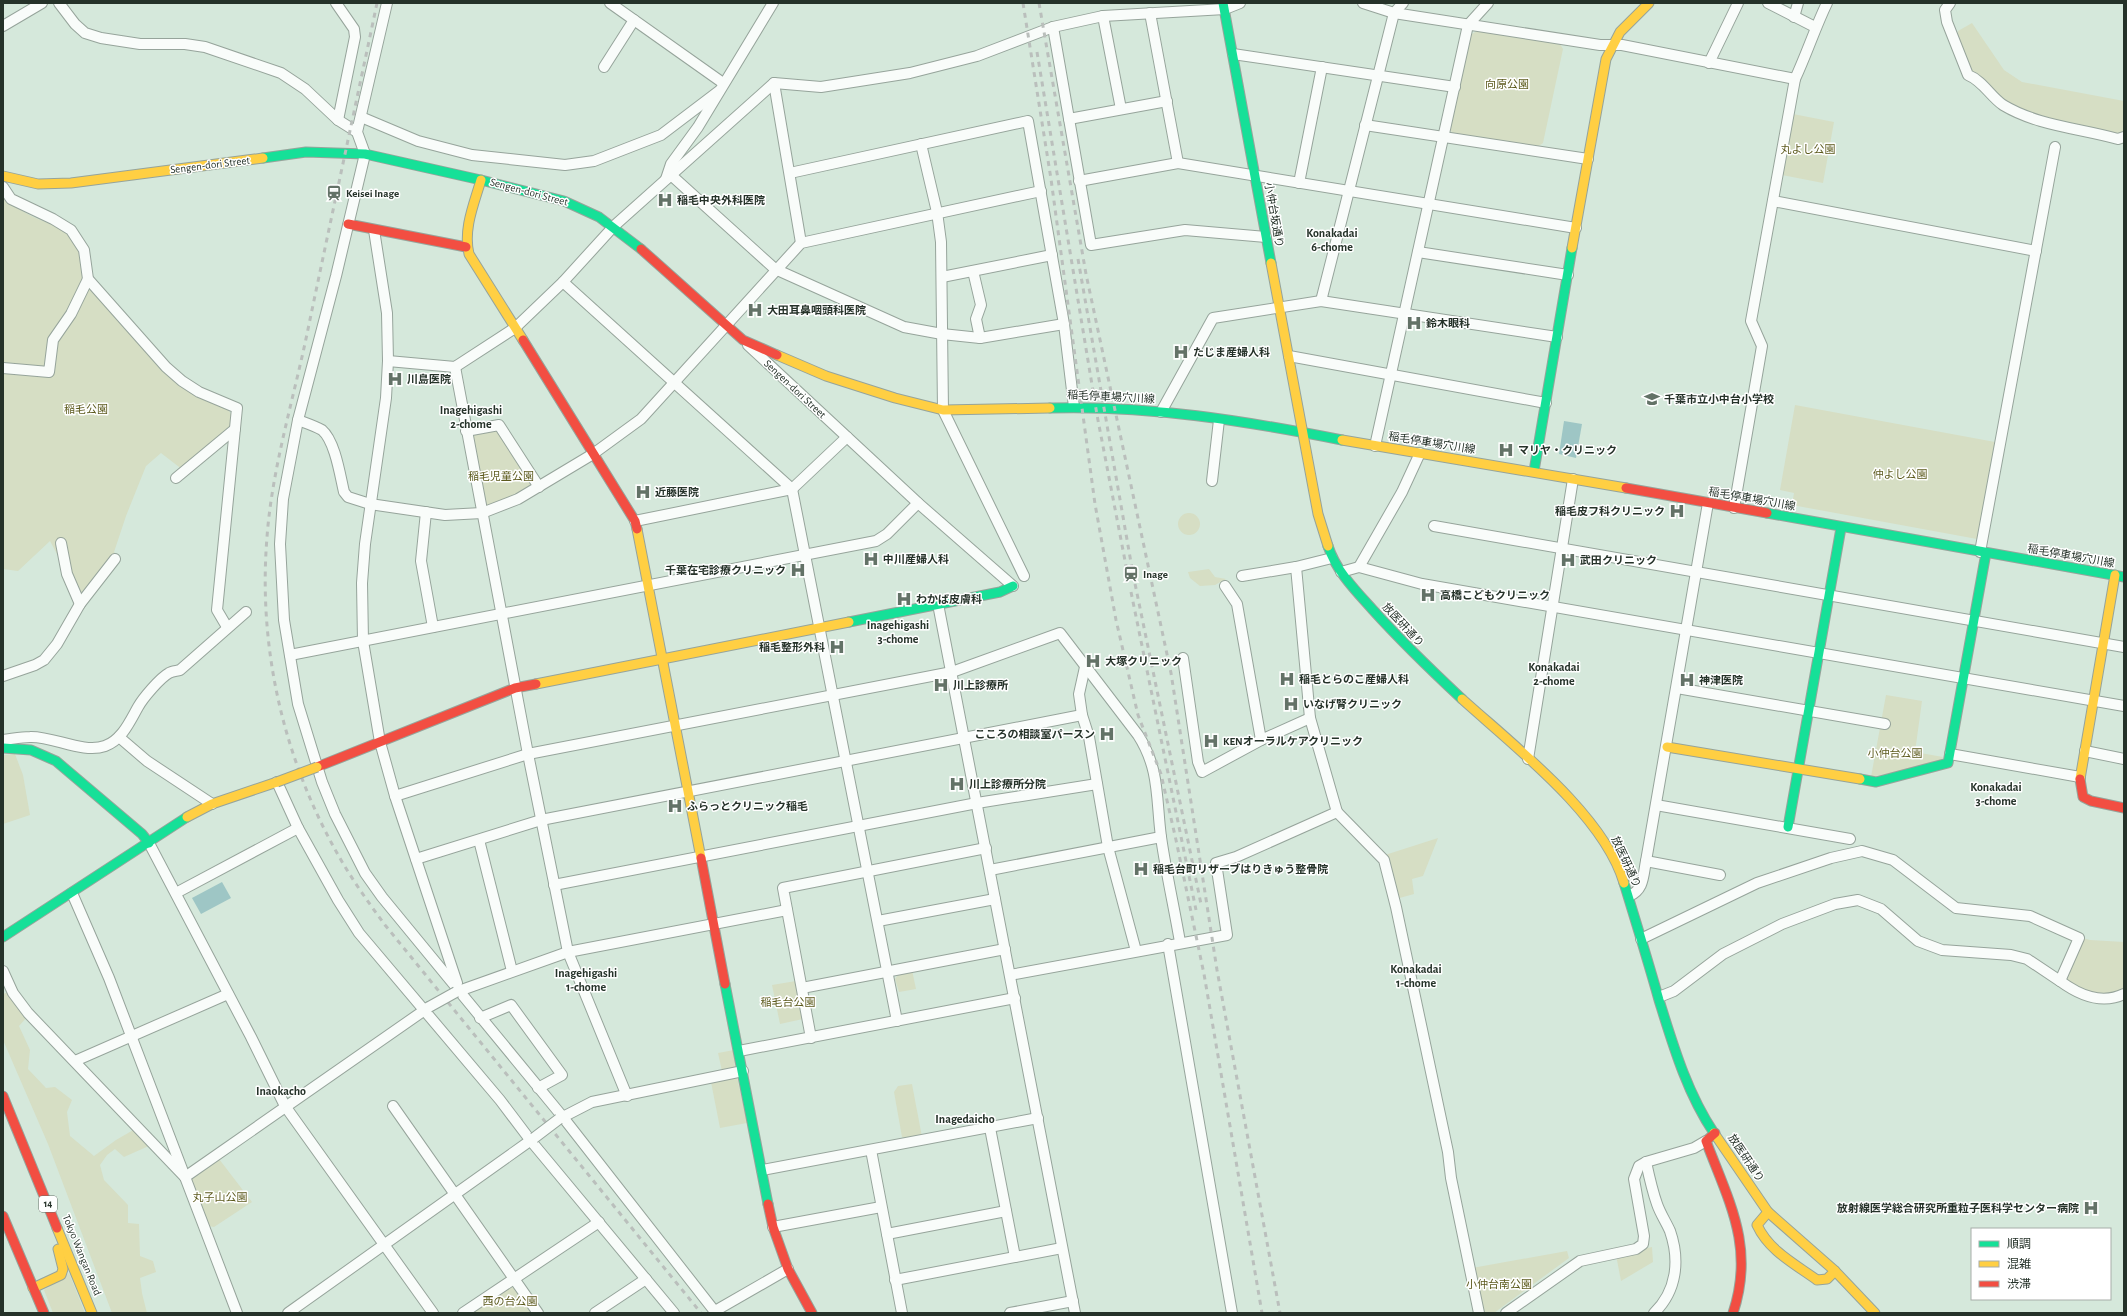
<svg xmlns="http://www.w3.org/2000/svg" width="2127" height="1316" font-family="'Alegreya Sans','Noto Sans JP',sans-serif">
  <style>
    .green { fill: #d6dec4 }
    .water { fill: #9ec6c5 }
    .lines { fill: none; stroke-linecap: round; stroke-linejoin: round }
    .street-casing { stroke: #96a49b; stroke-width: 12 }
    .fast-casing { stroke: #96a49b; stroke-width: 11 }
    .slow-casing { stroke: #96a49b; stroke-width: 11 }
    .jam-casing { stroke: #96a49b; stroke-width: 11 }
    .street { stroke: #f9fcfa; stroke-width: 10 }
    .fast { stroke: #16e098; stroke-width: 9 }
    .slow { stroke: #ffcf43; stroke-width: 9 }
    .jam { stroke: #f24e42; stroke-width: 9 }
    .rail { stroke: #babfbc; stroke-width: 3; stroke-dasharray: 5 5; stroke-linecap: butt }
    .street-bridge-casing { stroke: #96a49b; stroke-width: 12; stroke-linecap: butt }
    .slow-bridge-casing { stroke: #96a49b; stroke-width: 11; stroke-linecap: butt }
    .street-bridge { stroke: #f9fcfa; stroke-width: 10 }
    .slow-bridge { stroke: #ffcf43; stroke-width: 9 }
    .labels { text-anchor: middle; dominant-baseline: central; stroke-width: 3; stroke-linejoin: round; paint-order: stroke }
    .shield { fill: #fff; stroke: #667069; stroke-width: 1 }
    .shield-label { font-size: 10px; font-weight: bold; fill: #253229 }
    .park-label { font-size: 11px; fill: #5c5a1d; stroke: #fff }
    .street-label { font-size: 11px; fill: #253229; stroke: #fff }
    .poi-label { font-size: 11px; font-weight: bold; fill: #253229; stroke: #fff; text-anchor: start }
    .neighbourhood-label { font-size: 12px; font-weight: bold; fill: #253229; stroke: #fff }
  </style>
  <rect width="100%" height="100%" fill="#d5e8db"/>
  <g class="green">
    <polygon points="1972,23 2004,70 2022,82 2124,101 2124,132 2118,134 2060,124 2005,102 1972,73 1956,38 1958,31"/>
    <polygon points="1477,31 1560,44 1563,49 1543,143 1537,147 1453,134 1449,128 1470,35"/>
    <polygon points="1793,114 1834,122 1823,183 1782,175"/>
    <path d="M3 194C6 200 11 203 16 207 53 233 81 217 83 276L175 378 226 406 232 416 230 429 183 470 161 453 146 466 126 516 114 552 116 554 80 597 50 541 18 571 3 569Z"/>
    <polygon points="1795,405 1995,442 1977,539 1792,505 1794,493 1780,490"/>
    <polygon points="496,429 498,430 533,482 531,487 490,507 484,506 473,435"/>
    <circle cx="1189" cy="524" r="11"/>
    <polygon points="1209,569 1215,577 1226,579 1215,585 1200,586 1190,578 1188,572"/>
    <polygon points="1886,695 1922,701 1915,752 1943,757 1939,763 1871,777"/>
    <polygon points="15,754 23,775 30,815 3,824 3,755"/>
    <polygon points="1438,838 1423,876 1412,879 1414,894 1396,899 1385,855"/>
    <polygon points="2083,938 2090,940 2124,942 2124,991 2101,997 2062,980"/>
    <polygon points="912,970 916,989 899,992 895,979 900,972"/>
    <polygon points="796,981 803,1019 780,1024 772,985"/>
    <polygon points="11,991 27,1017 19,1026 30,1050 28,1069 46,1088 55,1087 72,1100 67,1112 70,1136 94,1156 116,1140 135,1129 151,1145 124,1157 115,1149 107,1155 100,1165 104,1180 128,1205 128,1223 139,1224 140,1256 153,1261 156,1272 140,1278 142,1293 147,1313 112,1313 48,1144 3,1040 3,994"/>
    <polygon points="734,1050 735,1068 722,1071 718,1053"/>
    <polygon points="737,1077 747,1123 720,1128 711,1082"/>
    <polygon points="912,1084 922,1137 907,1140 902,1137 894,1092 898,1086"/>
    <polygon points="219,1159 252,1202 214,1227 209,1226 192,1182 192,1176"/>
    <polygon points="1652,1247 1653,1262 1621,1281 1616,1255"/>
    <polygon points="1567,1251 1569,1258 1494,1313 1482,1313 1472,1268"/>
    <polygon points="69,1273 85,1313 53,1313 44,1290"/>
    <polygon points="510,1287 516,1288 533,1313 471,1313"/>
  </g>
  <g class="water">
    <polygon points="1564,421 1582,424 1576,458 1559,454"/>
    <polygon points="222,882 231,898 201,914 192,898"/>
  </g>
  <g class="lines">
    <defs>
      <g id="street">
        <polyline points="59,3 75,24 85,33 101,38 140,44 185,44 205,47 281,73 305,89 338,120 357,132"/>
        <polyline points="336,3 354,29 355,37 338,120"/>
        <polyline points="387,3 357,132 365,154 336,276 298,420 283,499 280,544 284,620 298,704 322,782 335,814 365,873 382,897 562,1116 716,1313"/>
        <polyline points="610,3 723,83"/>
        <polyline points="1363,3 1394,13 1600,45 1622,45 1795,79"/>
        <polyline points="1768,3 1815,27"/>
        <path d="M1950 3 1945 10 1947 22 1968 75C1983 81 1990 96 2003 105 2038 126 2079 128 2118 139L2124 137"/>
        <polyline points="1150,13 1178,163"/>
        <polyline points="1103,16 1121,109"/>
        <polyline points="1794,17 1798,3"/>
        <polyline points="3,26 42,3"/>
        <polyline points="1053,27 1091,245 1185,230 1266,237"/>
        <polyline points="1233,54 1455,87"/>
        <polyline points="1709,63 1738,3"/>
        <polyline points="604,67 634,20"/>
        <polyline points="774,83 801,243"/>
        <polyline points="361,117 418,141 472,155 565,165 594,161 661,135 719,91"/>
        <polyline points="1069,119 1167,101"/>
        <polyline points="1365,125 1588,159"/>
        <polyline points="921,144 937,212 941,242 943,410 1024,576"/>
        <polyline points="790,173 1028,121 1064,324 1074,407"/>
        <polyline points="671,175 775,269 904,327 942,334 980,338 1064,324"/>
        <polyline points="666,179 671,164 698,127 773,3"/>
        <polyline points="1079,181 1178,163 1576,228"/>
        <polyline points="1299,183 1322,67"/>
        <polyline points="3,187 11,199 53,219 71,230 84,250 88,279 166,367 182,381 199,392 237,408 217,610 227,627"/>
        <polyline points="1773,201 2036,251"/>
        <polyline points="374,230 387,313 388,361 386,398 365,544 362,583 363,641 380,742 395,796 457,983"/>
        <polyline points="1418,252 1568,275"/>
        <polyline points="973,271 981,305 976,319 980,338"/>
        <polyline points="942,277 1052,255"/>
        <polyline points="563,282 792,489 897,1021"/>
        <polyline points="1321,301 1394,13 1403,3"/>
        <polyline points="748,345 918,503 1013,586"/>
        <polyline points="1289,356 1546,403"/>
        <polyline points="388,361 455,367 515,328 563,282 614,226 774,83 821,87 910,73 977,56 1053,27 1103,16 1225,9 1240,3"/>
        <polyline points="455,367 528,754 568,952 627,1096"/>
        <polyline points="3,368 49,372 53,340 71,314 88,279"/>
        <polyline points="1161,412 1213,318 1321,301 1557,337"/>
        <path d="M298 420C306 423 315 426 322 430 335 441 340 475 344 492L348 497 370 504 445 515 482 513 518 499 593 454 641 419 801 243 1041 191"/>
        <polyline points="466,431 499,425 539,487"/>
        <polyline points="1375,446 1468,25 1488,3"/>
        <polyline points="176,478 235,429"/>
        <polyline points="1212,481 1219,420"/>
        <path d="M1734 508 1762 346 1751 321 1795 79C1807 53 1815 28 1827 3"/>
        <polyline points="426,512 421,561 433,627"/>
        <polyline points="635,521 792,489 847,437"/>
        <polyline points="1434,526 2124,647"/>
        <polyline points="61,543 67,574 80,604"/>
        <polyline points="1980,552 2055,147"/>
        <polyline points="1359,567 1402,492 1420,453"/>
        <polyline points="1341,572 1359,567 1422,584 2124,706"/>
        <polyline points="1242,576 1296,567 1332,558"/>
        <polyline points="1225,586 1237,604 1261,740 1310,718"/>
        <polyline points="938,604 1075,1313"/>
        <polyline points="290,655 876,541 887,534 918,503"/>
        <polyline points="1183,658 1198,762 1202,772 1261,740"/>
        <polyline points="1085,667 1079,694 1082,715 1089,737 1108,847 1136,951"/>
        <polyline points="3,676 35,665 44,660 57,644 80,604 115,559"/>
        <polyline points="1677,688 1885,724"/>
        <polyline points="119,737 147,761 212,804"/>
        <path d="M3 740C12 739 21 737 30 737 53 736 83 754 105 746 122 740 130 721 138 707 143 698 160 678 169 673 172 671 177 671 180 670L246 612"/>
        <polyline points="2085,751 2124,759"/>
        <polyline points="1950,754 2080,777"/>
        <polyline points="1528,759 1573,479"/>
        <polyline points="277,782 298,828 338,900 359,933 500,1100 531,1141 674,1313"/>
        <path d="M395 796 528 754 952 672 1060 633 1138 735C1160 769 1156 799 1161 837 1166 872 1174 907 1180 942"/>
        <polyline points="1656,805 1850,839"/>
        <polyline points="1337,812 1384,860 1396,907 1448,1152 1451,1178 1479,1313"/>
        <polyline points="479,840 512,971"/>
        <polyline points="149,843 251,1037 285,1106 433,1313"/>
        <polyline points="416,859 541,820 1082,715"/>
        <polyline points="1646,861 1720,875"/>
        <polyline points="990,870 1161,837"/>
        <polyline points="554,885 977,803 1097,784"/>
        <polyline points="72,893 109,978 237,1313"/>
        <polyline points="176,893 298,828"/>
        <path d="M1629 896C1644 890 1643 876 1646 861L1708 503"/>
        <polyline points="878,921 995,899"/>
        <polyline points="1641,939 1757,883 1831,858 1862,851 1893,860 1956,908 2030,916 2079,938 2060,981 2027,959 2011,955 1942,950 1918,941 1881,909 1858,900 1835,904 1782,924 1723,954 1674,991 1659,997"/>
        <polyline points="1168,944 1232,1313"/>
        <polyline points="3,971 13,993 28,1013 185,1177 429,1007"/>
        <polyline points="1010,975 1227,935 1216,863 1236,857 1337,812 1310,718 1296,567"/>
        <path d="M2060 981C2079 995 2101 1005 2124 994"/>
        <polyline points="802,988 1005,949"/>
        <polyline points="456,992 568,952 787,910"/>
        <polyline points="480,1018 511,1005 562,1075 538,1088"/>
        <polyline points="811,1038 783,888 986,848"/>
        <polyline points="739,1051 1015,998"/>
        <polyline points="75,1061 228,994"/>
        <polyline points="393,1106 538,1313"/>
        <polyline points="559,1119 592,1102 743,1071"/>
        <polyline points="990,1128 1015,1257"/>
        <polyline points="871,1150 902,1313"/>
        <path d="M1646 1162C1649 1176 1652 1190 1657 1204 1660 1213 1666 1222 1670 1231 1680 1260 1677 1291 1654 1313"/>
        <polyline points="762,1170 1038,1118"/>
        <polyline points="773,1227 881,1207"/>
        <polyline points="887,1234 1006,1211"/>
        <polyline points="895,1280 1062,1248"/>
        <polyline points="715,1311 788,1269"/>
        <polyline points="288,1313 534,1138"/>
        <polyline points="463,1313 599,1222"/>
        <polyline points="595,1313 646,1279"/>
        <polyline points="1010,1313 1073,1301"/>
        <polyline points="1506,1313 1580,1261 1636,1249 1643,1244 1644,1236 1634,1179 1639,1166 1646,1162 1694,1148 1706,1141"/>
      </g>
      <g id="fast">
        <polyline points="1223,3 1271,263"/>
        <polyline points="263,158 306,152 365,154 481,180 564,201 599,217 641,249"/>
        <path d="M1050 408C1148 405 1246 421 1342 440"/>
        <polyline points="1534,471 1572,248"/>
        <polyline points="1767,513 2124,577"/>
        <path d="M1328 546C1336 571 1356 591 1373 610 1402 642 1431 670 1462 699"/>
        <polyline points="849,622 1000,592 1013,586"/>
        <polyline points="3,748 31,750 56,761 142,834 149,843"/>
        <polyline points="1860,779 1876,782 1948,763 1986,553"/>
        <polyline points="1788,827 1841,528"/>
        <path d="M1624 883C1636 922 1648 961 1659 1000 1673 1045 1687 1093 1714 1133"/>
        <polyline points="3,937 187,817"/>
        <polyline points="725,984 768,1204"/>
      </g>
      <g id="slow">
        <polyline points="3,176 38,184 71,183 263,158"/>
        <path d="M481 180C474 204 463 229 469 254L523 340"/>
        <polyline points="1572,248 1606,59 1620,32 1649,3"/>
        <polyline points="1271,263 1318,514 1328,546"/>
        <polyline points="777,355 826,376 895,398 943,410 1050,408"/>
        <polyline points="1342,440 1626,488"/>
        <polyline points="637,529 701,858"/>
        <polyline points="536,684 849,622"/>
        <path d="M1462 699C1514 746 1604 815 1624 883"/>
        <polyline points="1667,747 1860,779"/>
        <polyline points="2080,779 2115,575"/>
        <polyline points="187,817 212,804 277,782"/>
        <polyline points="1714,1133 1768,1212 1835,1271 1875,1313"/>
        <path d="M1768 1212 1757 1225C1769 1251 1795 1264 1817 1280L1827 1279 1835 1271"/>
        <polyline points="57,1228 92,1313"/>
        <polyline points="33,1288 61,1275 63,1269 58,1249"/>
      </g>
      <g id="jam">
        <polyline points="348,224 466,247"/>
        <polyline points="641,249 743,340 777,355"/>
        <polyline points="523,340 635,521 637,529"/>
        <polyline points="1626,488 1767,513"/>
        <polyline points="317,767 515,688 536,684"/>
        <polyline points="2080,779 2083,797 2091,801 2124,808"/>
        <polyline points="701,858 725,984"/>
        <polyline points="3,1096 57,1228"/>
        <path d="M1715 1133 1706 1141C1729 1202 1755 1247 1733 1313"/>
        <polyline points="768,1204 773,1227 788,1269 812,1313"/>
        <polyline points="3,1216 44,1313"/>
      </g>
    </defs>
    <use href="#street" class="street-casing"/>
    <use href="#fast" class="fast-casing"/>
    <use href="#slow" class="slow-casing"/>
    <use href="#jam" class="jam-casing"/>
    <use href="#street" class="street"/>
    <use href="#fast" class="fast"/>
    <use href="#slow" class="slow"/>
    <use href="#jam" class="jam"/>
    <g class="rail">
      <path d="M377 3C354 113 330 223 307 334 293 401 272 469 267 537 258 647 283 757 337 853 351 878 368 902 385 925L701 1313"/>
      <polyline points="1023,3 1051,179 1095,504 1116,620 1138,715 1161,774 1176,840 1204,974 1262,1313"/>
      <polyline points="1039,3 1086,274 1171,673 1217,970 1280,1313"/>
      <polyline points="1037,52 1097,415 1127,571"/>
      <polyline points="1078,259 1133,574 1201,904"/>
      <polyline points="1131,592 1196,910"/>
    </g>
    <defs>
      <g id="street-bridge">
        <polyline points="429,1007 456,992"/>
        <polyline points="534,1138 559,1119"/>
      </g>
      <polyline id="slow-bridge" points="277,782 317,767"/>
    </defs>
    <use href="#street-bridge" class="street-bridge-casing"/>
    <use href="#slow-bridge" class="slow-bridge-casing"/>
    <use href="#street-bridge" class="street-bridge"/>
    <use href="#slow-bridge" class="slow-bridge"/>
  </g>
  <defs>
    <symbol id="station-bare" viewBox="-9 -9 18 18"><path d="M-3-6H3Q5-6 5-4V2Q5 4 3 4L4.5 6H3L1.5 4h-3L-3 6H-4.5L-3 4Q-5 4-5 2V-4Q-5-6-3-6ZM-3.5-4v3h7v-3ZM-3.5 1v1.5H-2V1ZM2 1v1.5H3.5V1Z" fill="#637267" stroke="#fff" stroke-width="2.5" paint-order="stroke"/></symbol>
    <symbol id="hospital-bare" viewBox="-9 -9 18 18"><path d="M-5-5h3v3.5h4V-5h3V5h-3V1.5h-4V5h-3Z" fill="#637267" stroke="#fff" stroke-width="2.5" paint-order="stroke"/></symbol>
    <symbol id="school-bare" viewBox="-9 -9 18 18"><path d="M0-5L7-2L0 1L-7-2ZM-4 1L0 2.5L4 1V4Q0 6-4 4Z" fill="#637267" stroke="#fff" stroke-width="2.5" paint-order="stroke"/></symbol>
  </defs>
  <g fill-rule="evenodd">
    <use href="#station-bare" x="323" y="182" width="22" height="22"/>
    <use href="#hospital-bare" x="654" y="189" width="22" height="22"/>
    <use href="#hospital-bare" x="744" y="299" width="22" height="22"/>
    <use href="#hospital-bare" x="1403" y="312" width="22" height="22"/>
    <use href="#hospital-bare" x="1170" y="341" width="22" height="22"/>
    <use href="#hospital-bare" x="384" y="368" width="22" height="22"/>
    <use href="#school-bare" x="1641" y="388" width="22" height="22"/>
    <use href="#hospital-bare" x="1495" y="439" width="22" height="22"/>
    <use href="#hospital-bare" x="632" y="481" width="22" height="22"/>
    <use href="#hospital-bare" x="1666" y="500" width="22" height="22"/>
    <use href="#hospital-bare" x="860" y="548" width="22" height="22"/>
    <use href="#hospital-bare" x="1557" y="549" width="22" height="22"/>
    <use href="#hospital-bare" x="787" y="559" width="22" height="22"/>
    <use href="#station-bare" x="1120" y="563" width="22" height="22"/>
    <use href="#hospital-bare" x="1417" y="584" width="22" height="22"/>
    <use href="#hospital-bare" x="893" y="588" width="22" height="22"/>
    <use href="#hospital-bare" x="826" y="636" width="22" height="22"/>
    <use href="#hospital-bare" x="1082" y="650" width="22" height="22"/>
    <use href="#hospital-bare" x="1276" y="668" width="22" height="22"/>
    <use href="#hospital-bare" x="1676" y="669" width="22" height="22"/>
    <use href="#hospital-bare" x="930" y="674" width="22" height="22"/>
    <use href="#hospital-bare" x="1280" y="693" width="22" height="22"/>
    <use href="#hospital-bare" x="1096" y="723" width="22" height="22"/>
    <use href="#hospital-bare" x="1200" y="730" width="22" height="22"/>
    <use href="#hospital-bare" x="946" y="773" width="22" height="22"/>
    <use href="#hospital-bare" x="664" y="795" width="22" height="22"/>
    <use href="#hospital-bare" x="1130" y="858" width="22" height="22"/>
    <use href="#hospital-bare" x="2080" y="1197" width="22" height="22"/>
  </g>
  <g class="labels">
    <rect class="shield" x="39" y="1196" width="18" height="16" rx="3"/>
    <g class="shield-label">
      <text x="48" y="1204">14</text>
    </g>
    <g class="park-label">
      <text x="1507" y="84">向原公園</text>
      <text x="1808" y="149">丸よし公園</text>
      <text x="86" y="409">稲毛公園</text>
      <text x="1900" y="474">仲よし公園</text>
      <text x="501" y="476">稲毛児童公園</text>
      <text x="1895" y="753">小仲台公園</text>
      <text x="788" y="1002">稲毛台公園</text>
      <text x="220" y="1197">丸子山公園</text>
      <text x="1499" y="1284">小仲台南公園</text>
      <text x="510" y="1301">西の台公園</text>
    </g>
    <g class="street-label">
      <text transform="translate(210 165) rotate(-7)">Sengen-dori Street</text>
      <text transform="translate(529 192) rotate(15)">Sengen-dori Street</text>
      <text transform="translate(1274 215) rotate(80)">小仲台坂通り</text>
      <text transform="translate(795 389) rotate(43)">Sengen-dori Street</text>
      <text transform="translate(1111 397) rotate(3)">稲毛停車場穴川線</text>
      <text transform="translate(1432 443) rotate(9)">稲毛停車場穴川線</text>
      <text transform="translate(1752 499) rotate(10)">稲毛停車場穴川線</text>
      <text transform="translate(2071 556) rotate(10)">稲毛停車場穴川線</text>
      <text transform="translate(1403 625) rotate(47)">放医研通り</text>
      <text transform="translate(1626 862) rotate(65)">放医研通り</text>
      <text transform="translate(1746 1158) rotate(56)">放医研通り</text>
      <text transform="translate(82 1255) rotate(68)">Tokyo Wangan Road</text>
    </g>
    <g class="poi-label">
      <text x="346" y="193">Keisei Inage</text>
      <text x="677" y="200">稲毛中央外科医院</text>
      <text x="767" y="310">大田耳鼻咽頭科医院</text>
      <text x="1426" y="323">鈴木眼科</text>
      <text x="1193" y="352">たじま産婦人科</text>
      <text x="407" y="379">川島医院</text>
      <text x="1664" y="399">千葉市立小中台小学校</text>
      <text x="1518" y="450">マリヤ・クリニック</text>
      <text x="655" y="492">近藤医院</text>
      <text x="1665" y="511" text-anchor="end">稲毛皮フ科クリニック</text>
      <text x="883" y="559">中川産婦人科</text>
      <text x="1580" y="560">武田クリニック</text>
      <text x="786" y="570" text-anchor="end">千葉在宅診療クリニック</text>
      <text x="1143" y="574">Inage</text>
      <text x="1440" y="595">高橋こどもクリニック</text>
      <text x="916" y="599">わかば皮膚科</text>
      <text x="825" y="647" text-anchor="end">稲毛整形外科</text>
      <text x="1105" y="661">大塚クリニック</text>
      <text x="1299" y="679">稲毛とらのこ産婦人科</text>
      <text x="1699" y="680">神津医院</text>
      <text x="953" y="685">川上診療所</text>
      <text x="1303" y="704">いなげ腎クリニック</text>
      <text x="1095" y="734" text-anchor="end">こころの相談室パースン</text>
      <text x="1223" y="741">KENオーラルケアクリニック</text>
      <text x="969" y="784">川上診療所分院</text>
      <text x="687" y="806">ふらっとクリニック稲毛</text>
      <text x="1153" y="869">稲毛台町リザーブはりきゅう整骨院</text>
      <text x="2079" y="1208" text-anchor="end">放射線医学総合研究所重粒子医科学センター病院</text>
    </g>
    <g class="neighbourhood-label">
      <text x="1332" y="233">Konakadai<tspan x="1332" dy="14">6-chome</tspan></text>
      <text x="471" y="410">Inagehigashi<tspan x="471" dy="14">2-chome</tspan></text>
      <text x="898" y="625">Inagehigashi<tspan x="898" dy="14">3-chome</tspan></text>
      <text x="1554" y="667">Konakadai<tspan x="1554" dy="14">2-chome</tspan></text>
      <text x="1996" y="787">Konakadai<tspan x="1996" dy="14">3-chome</tspan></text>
      <text x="1416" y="969">Konakadai<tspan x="1416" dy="14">1-chome</tspan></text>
      <text x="586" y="973">Inagehigashi<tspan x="586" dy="14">1-chome</tspan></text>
      <text x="281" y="1091">Inaokacho</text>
      <text x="965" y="1119">Inagedaicho</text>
    </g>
  </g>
  <rect width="2127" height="1316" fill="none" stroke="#253229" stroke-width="8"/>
  <rect x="1971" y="1228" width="140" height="72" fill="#ffffff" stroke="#a8ada9"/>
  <rect x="1979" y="1241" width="20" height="6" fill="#16e098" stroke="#a8ada9"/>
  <text x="2007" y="1248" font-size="12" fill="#253229">順調</text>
  <rect x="1979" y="1261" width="20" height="6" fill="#ffcf43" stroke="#a8ada9"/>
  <text x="2007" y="1268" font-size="12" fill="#253229">混雑</text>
  <rect x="1979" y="1281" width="20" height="6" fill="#f24e42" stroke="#a8ada9"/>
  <text x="2007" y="1288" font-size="12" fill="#253229">渋滞</text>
</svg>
